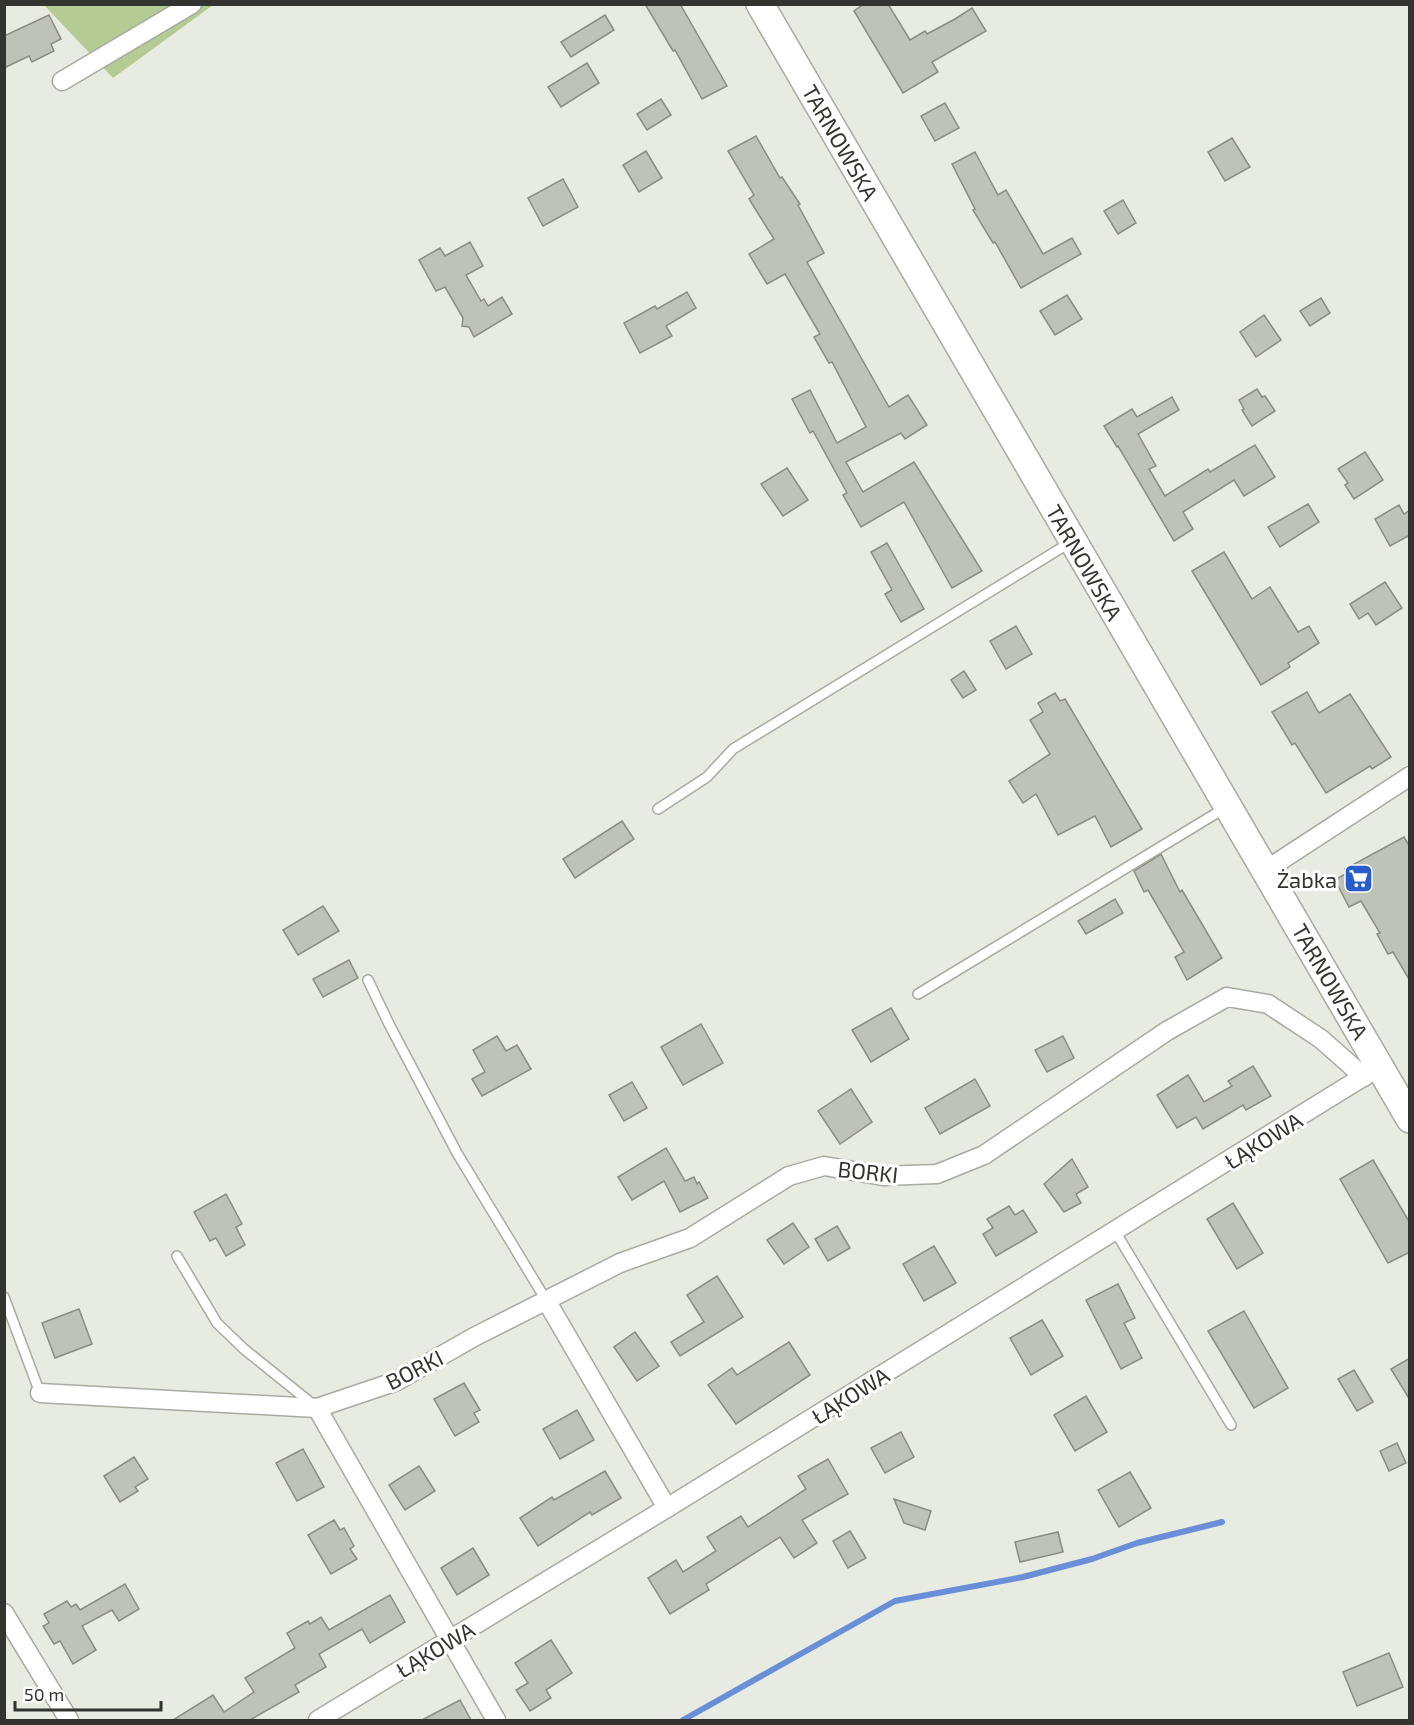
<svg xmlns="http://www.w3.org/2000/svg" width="1414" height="1725" font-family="'Exo 2',sans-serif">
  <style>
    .green { fill: #b6ca93 }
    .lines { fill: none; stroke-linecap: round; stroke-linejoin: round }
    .stream { stroke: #698fd8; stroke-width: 6 }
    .building { fill: #bec2b8; stroke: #898d83; stroke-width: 1.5 }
    .lane-casing { stroke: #a7aba1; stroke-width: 12 }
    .street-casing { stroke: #a7aba1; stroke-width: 21 }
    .secondary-casing { stroke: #a7aba1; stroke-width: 30 }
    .lane { stroke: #fff; stroke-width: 9 }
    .street { stroke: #fff; stroke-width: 18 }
    .secondary { stroke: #fff; stroke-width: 27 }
    .labels { text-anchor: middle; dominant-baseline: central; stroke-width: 6; stroke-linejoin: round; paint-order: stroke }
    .street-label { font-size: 22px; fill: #333430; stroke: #fff }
    .poi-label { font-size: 22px; fill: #333430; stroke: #fff; text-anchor: end }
  </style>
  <rect width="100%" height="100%" fill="#e7ebe1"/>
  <polygon class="green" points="44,5 213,5 113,78"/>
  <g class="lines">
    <polyline class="stream" points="683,1720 895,1601 1023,1577 1092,1559 1137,1543 1222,1522"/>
  </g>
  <g class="building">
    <polygon points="645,4 680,4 727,86 702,99 675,50 673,51"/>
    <polygon points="864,4 888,4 910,40 925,31 927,34 955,19 972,8 986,31 932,62 938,72 903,93 854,11"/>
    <polygon points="49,15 61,39 51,44 54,51 32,62 29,56 4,68 4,36"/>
    <polygon points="605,15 614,30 571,57 561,42"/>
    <polygon points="587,63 599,83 561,107 548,87"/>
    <polygon points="661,99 671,115 647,130 637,114"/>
    <polygon points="945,103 959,128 935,141 921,116"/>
    <polygon points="756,136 780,178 782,177 800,204 798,205 824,253 807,262 889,407 908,395 927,425 905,439 901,433 846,462 863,492 914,462 982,571 952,588 904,502 861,527 843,495 847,493 813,431 810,433 792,399 810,390 837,443 866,427 832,362 829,363 814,337 820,334 785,274 767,284 749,254 774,239 749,199 754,195 728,151"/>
    <polygon points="1232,138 1250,167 1225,181 1208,152"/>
    <polygon points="646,151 662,178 639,192 623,165"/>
    <polygon points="975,152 998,195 1006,190 1043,254 1072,238 1081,254 1021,288 995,242 993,243 973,210 975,209 952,164"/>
    <polygon points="563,179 578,207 543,226 528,198"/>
    <polygon points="1123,200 1136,223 1118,234 1104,211"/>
    <polygon points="470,242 483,266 466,275 481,301 484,299 488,306 502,297 512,314 474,337 469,327 462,326 463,318 445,287 436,291 419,260 440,248 445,256"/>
    <polygon points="687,292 696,308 666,326 672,336 640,353 624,323 655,306 657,309"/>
    <polygon points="1067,295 1082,319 1055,335 1040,311"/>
    <polygon points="1321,298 1330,313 1310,326 1300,311"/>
    <polygon points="1264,315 1281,340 1256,357 1240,332"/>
    <polygon points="1257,389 1262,397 1265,396 1275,411 1252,426 1242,410 1244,409 1239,400"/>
    <polygon points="1172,397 1179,410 1138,434 1156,466 1149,469 1165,496 1208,469 1210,472 1255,445 1275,477 1244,496 1234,480 1183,512 1193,529 1174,541 1118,446 1117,447 1104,426 1132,409 1137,417"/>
    <polygon points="1365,452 1383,480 1354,499 1345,485 1348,483 1338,469"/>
    <polygon points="787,468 808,500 783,516 761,484"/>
    <polygon points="1308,504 1319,522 1280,547 1268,527"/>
    <polygon points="1399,505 1404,514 1410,510 1410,535 1390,546 1375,519"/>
    <polygon points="887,543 924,609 901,622 885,594 892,590 871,552"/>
    <polygon points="1224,552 1252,599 1270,587 1298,632 1309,626 1319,643 1288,663 1290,667 1261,685 1192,571"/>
    <polygon points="1385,582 1402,608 1376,625 1368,613 1359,619 1350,604"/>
    <polygon points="1016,626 1032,654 1006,669 990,641"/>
    <polygon points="964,671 976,690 963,698 951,680"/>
    <polygon points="1307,692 1319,713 1350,694 1391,757 1372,769 1370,766 1326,793 1295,743 1292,745 1272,712"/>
    <polygon points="1055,693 1060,701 1065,699 1142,829 1111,847 1095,816 1058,835 1036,794 1023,803 1009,781 1050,754 1030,720 1043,712 1038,703"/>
    <polygon points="622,821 634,839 575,878 563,859"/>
    <polygon points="1404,837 1410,847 1410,981 1393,952 1388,954 1377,934 1380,933 1361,901 1349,907 1335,880 1347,873 1345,869"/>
    <polygon points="1161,854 1180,892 1182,890 1222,958 1187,980 1175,957 1184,952 1148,890 1144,892 1134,871"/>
    <polygon points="1115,899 1123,913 1086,934 1078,921"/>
    <polygon points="323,906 339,931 298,955 283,930"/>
    <polygon points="349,960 358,978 323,997 313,979"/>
    <polygon points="891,1008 909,1039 871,1062 852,1030"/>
    <polygon points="701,1024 723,1063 683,1085 661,1047"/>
    <polygon points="497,1036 506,1051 517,1045 531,1069 482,1096 472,1079 485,1072 473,1050"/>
    <polygon points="1063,1036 1074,1058 1047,1072 1035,1050"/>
    <polygon points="1253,1066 1271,1096 1246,1110 1243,1105 1203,1129 1196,1117 1177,1128 1157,1095 1188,1075 1204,1102 1232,1086 1228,1081"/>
    <polygon points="975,1079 990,1106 940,1134 925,1108"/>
    <polygon points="632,1082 647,1108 624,1121 609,1095"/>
    <polygon points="851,1089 872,1122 840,1144 818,1111"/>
    <polygon points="666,1148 685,1181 694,1177 697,1184 699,1182 708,1198 680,1212 664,1181 632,1200 618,1177"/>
    <polygon points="1072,1159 1088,1187 1076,1194 1081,1203 1064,1212 1044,1184"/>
    <polygon points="1373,1160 1410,1223 1410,1252 1388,1263 1340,1179"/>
    <polygon points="226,1194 242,1224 236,1227 245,1245 226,1256 216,1238 210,1241 194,1212"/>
    <polygon points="1233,1203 1263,1253 1237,1269 1207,1219"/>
    <polygon points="1009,1206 1015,1215 1023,1210 1037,1232 996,1256 983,1234 993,1228 987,1219"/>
    <polygon points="793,1223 809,1247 784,1264 767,1240"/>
    <polygon points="837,1226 850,1248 828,1261 815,1239"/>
    <polygon points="934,1246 956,1283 924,1301 903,1264"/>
    <polygon points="717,1276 743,1317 680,1356 671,1342 704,1322 687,1295"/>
    <polygon points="1118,1284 1135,1318 1124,1323 1142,1358 1121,1369 1086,1300"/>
    <polygon points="79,1309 92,1344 55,1358 42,1323"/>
    <polygon points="1244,1311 1288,1388 1254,1408 1208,1331"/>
    <polygon points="1042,1320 1063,1356 1031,1375 1010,1338"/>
    <polygon points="635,1332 659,1366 637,1381 614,1347"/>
    <polygon points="789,1342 810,1375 736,1424 708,1385 732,1368 737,1375"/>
    <polygon points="1410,1358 1410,1400 1391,1369"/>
    <polygon points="1354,1370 1373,1402 1357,1411 1338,1379"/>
    <polygon points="464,1383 480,1410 474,1413 479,1422 455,1436 434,1399"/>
    <polygon points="1086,1396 1107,1432 1075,1451 1054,1415"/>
    <polygon points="577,1410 594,1440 560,1459 543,1429"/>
    <polygon points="901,1432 914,1457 885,1473 871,1448"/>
    <polygon points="1397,1443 1406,1463 1389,1471 1380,1451"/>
    <polygon points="303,1449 324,1487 297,1501 276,1463"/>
    <polygon points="134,1457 148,1479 135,1487 138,1491 120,1502 104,1476"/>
    <polygon points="828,1459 848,1494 802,1520 817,1543 794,1558 780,1537 706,1584 709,1590 670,1614 648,1578 676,1560 683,1572 716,1551 707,1537 741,1516 748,1527 806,1489 798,1476"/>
    <polygon points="419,1466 435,1491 405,1510 389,1485"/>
    <polygon points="605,1471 621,1498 592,1515 590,1512 538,1546 520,1518 552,1497 554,1500"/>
    <polygon points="1130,1472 1151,1508 1119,1527 1098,1490"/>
    <polygon points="894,1499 931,1511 925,1530 904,1523"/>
    <polygon points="334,1520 340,1530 344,1528 354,1546 350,1549 357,1559 331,1574 308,1535"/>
    <polygon points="850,1531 866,1558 848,1568 833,1541"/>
    <polygon points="1058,1532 1063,1552 1020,1562 1015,1542"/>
    <polygon points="473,1548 489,1575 457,1595 441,1568"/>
    <polygon points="125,1584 139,1609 119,1621 112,1610 82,1626 96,1650 73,1664 60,1641 54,1644 43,1626 49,1623 44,1614 67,1601 71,1607 76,1604 80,1610"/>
    <polygon points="390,1595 405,1622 370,1643 362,1629 319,1654 326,1667 295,1685 299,1692 250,1720 173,1720 213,1695 224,1712 254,1692 245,1678 295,1648 287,1633 308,1621 310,1624 321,1617 329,1630"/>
    <polygon points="551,1640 572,1673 546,1690 551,1698 530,1711 516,1690 528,1683 515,1663"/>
    <polygon points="1389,1653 1403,1687 1357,1706 1343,1672"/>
    <polygon points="460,1700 471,1720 422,1720"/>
  </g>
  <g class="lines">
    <defs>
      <g id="lane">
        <polyline points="658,809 707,777 733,749 1071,542"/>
        <polyline points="368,980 389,1024 457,1153 546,1300"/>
        <polyline points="918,994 1225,808"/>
        <polyline points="1115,1231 1231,1425"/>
        <polyline points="177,1256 217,1323 244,1349 316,1407"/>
        <polyline points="4,1297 40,1393"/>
      </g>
      <g id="street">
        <polyline points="62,81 192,4"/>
        <polyline points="1266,870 1410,776"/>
        <polyline points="546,1300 667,1508"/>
        <polyline points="40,1393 317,1408 397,1381 474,1337 620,1263 690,1238 789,1176 824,1166 883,1176 937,1174 984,1155 1167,1031 1227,997 1268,1004 1321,1039 1364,1077"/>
        <polyline points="317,1408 496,1720"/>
        <polyline points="4,1613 69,1720"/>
        <polyline points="318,1720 667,1508 1374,1070"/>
      </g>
      <polyline id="secondary" points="760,4 1410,1119"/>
    </defs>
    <use href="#lane" class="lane-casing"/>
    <use href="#street" class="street-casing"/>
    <use href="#secondary" class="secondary-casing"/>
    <use href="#lane" class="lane"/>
    <use href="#street" class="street"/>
    <use href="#secondary" class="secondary"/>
  </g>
  <defs>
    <symbol id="supermarket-square" viewBox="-11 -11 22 22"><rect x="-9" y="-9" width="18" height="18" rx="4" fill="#285ecb" stroke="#fff"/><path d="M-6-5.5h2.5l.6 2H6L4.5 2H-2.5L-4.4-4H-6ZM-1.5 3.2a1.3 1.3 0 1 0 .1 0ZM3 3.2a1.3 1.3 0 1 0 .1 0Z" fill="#fff"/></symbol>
  </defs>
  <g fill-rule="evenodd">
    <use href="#supermarket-square" x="1342" y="862" width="33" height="33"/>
  </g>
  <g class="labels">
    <g class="street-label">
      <text transform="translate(841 142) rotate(60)">TARNOWSKA</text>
      <text transform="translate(1085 562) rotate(60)">TARNOWSKA</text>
      <text transform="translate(1331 981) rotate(60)">TARNOWSKA</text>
      <text transform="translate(1263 1140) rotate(-32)">ŁĄKOWA</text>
      <text transform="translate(868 1171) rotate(6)">BORKI</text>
      <text transform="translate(414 1369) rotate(-27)">BORKI</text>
      <text transform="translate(850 1395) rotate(-32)">ŁĄKOWA</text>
      <text transform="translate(435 1649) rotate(-31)">ŁĄKOWA</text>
    </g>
    <g class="poi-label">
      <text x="1337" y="879">Żabka</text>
    </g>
  </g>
  <rect width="1414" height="1725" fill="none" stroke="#333430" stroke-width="12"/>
  <path d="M15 1701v9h146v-9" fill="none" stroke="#333430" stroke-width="3"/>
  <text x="24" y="1701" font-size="18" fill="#333430" stroke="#ffffff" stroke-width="4.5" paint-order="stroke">50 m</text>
</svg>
